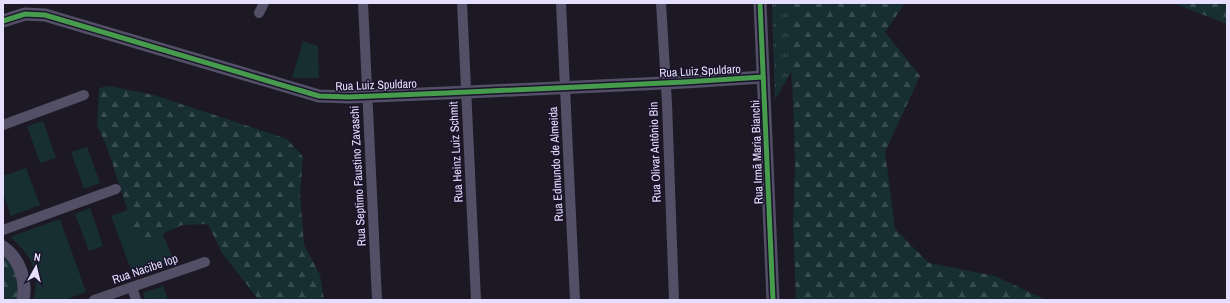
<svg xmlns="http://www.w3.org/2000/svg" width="1230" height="303" font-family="'Archivo Narrow',sans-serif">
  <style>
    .grass { fill: #172f33 }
    .forest { fill: url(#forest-firs) }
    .park { fill: url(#park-tufts) }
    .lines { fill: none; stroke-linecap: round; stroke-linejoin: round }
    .minor { stroke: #524f66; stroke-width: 10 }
    .tertiary { stroke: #524f66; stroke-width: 13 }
    .cycleway-casing { stroke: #1a132b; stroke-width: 8 }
    .cycleway { stroke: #469c4c; stroke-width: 5 }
    .labels { text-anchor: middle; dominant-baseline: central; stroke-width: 3; stroke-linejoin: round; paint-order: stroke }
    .street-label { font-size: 12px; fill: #e5dffd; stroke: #1a132b }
  </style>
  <defs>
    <pattern id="forest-firs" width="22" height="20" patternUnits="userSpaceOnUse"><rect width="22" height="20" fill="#172f33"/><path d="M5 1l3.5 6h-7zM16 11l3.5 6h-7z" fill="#394d51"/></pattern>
    <pattern id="park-tufts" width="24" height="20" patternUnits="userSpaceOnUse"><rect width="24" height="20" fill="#172f33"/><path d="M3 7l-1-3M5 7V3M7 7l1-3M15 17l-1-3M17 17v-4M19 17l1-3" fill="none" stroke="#394d51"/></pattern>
  </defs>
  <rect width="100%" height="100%" fill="#1c1925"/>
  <g class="grass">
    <polygon points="303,41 318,46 319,78 292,78"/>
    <polygon points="43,121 56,158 40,163 27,126"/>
    <polygon points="87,147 100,183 84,189 71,152"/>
    <polygon points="26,168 40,205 11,216 3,193 3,176"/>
    <polygon points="165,196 160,228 174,261 133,275 111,216"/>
    <polygon points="90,208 103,246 89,251 75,214"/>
    <path d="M60 219 86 292 65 300H33C41 273 31 254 10 237Z"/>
    <polygon points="163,286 168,300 145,300 143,293"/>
  </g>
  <g class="forest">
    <polygon points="791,3 905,3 885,32 920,76 885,152 895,229 929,263 995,276 1046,300 796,300 793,224 795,165 793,100 788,27"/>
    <polygon points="1173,3 1227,3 1227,24"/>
    <polygon points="109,86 154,95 287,139 303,157 300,195 304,245 320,275 324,300 259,300 222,253 208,224 182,225 149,240 135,233 107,147 97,125 99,88"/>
    <polygon points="3,255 16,267 20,300 3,300"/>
  </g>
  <polygon class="park" points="772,3 791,3 788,27 791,72 775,100"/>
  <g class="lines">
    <g class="minor">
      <polyline points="363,3 377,300"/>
      <polyline points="462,3 476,300"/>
      <polyline points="561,3 575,300"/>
      <polyline points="661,3 667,103 674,300"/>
      <polyline points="259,13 264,3"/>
      <polyline points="3,125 84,95"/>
      <polyline points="3,230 116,189"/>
      <polyline points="132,287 136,300"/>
      <polyline points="94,300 205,262"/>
    </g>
    <g class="tertiary">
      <polyline points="760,3 773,300"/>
      <polyline points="3,21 25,14 45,15 319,96 349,97 446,93 685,82 763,77"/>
      <path d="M3 247C20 259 27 281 23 300"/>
    </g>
    <defs>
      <g id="cycleway">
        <polyline points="760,3 773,300"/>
        <polyline points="3,21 25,14 45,15 319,96 349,97 446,93 685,82 763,77"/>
      </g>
    </defs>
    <use href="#cycleway" class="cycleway-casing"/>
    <use href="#cycleway" class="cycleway"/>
  </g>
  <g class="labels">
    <g class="street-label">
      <text transform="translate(700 71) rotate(-3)">Rua Luiz Spuldaro</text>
      <text transform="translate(376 85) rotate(-2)">Rua Luiz Spuldaro</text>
      <text transform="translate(456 152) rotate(-93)">Rua Heinz Luiz Schmit</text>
      <text transform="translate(655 152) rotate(-92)">Rua Olivar Antônio Bin</text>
      <text transform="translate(757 152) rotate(-92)">Rua Irmã Maria Bianchi</text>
      <text transform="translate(556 164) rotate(-93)">Rua Edmundo de Almeida</text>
      <text transform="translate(358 176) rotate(-93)">Rua Septimo Faustino Zavaschi</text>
      <text transform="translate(145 269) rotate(-19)">Rua Nacibe Iop</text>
    </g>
  </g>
  <rect width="1230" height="303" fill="none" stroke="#e5dffd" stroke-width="8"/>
  <g transform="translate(36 267) rotate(8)" stroke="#1a132b" stroke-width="3" paint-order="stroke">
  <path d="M0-3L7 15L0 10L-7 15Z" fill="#e5dffd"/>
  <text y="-6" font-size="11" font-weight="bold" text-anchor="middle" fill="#e5dffd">N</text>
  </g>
</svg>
